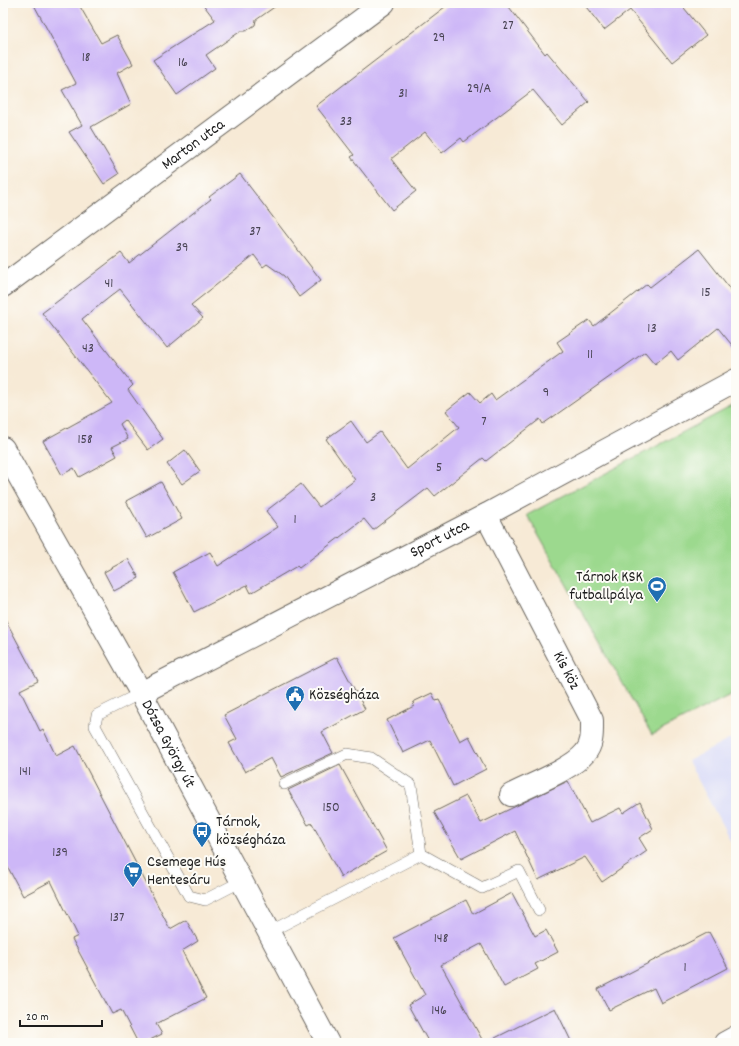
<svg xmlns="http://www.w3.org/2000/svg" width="739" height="1046" font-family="Dekko,sans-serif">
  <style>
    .built { fill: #d6d8f8 }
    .green { fill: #9cd98e; stroke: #5c7a55 }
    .building { fill: #cdb7f7 }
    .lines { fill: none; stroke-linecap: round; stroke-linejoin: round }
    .service-casing { stroke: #69645d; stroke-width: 12 }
    .minor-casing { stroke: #69645d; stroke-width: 24 }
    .tertiary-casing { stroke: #69645d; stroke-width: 24 }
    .service { stroke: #fff; stroke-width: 11 }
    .minor { stroke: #fff; stroke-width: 22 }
    .tertiary { stroke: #fff; stroke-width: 22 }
    .labels { text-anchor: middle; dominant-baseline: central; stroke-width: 4; stroke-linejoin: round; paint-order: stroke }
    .number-label { font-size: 14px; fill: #484353 }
    .street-label { font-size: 16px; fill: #1c1c1c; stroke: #fdfcf7 }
    .poi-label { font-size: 16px; fill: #1c1c1c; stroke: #fdfcf7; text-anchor: start }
  </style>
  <rect width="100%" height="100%" fill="#fdfcf7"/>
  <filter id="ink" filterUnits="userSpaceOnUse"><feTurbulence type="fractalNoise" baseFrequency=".025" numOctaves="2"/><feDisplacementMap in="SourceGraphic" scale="8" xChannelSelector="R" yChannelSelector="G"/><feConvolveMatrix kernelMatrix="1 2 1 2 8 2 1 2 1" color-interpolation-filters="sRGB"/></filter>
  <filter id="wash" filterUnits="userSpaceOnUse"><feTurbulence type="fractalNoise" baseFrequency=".012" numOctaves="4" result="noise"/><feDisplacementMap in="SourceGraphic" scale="16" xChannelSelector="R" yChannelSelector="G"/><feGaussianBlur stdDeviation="0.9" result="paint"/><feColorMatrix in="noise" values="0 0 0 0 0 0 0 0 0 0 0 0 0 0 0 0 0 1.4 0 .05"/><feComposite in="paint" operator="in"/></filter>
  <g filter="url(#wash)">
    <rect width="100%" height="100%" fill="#f7ead6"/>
    <polygon class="built" points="736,736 736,851 688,761"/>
    <polygon class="green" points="736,404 736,692 652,735 527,515"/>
    <g id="blocks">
      <g class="building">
        <polygon points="33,3 78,3 101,43 117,35 133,64 117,73 131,104 91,127 119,174 104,184 69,132 82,125 62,90 76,83"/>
        <polygon points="202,3 280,3 256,20 255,25 246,31 241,31 206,55 215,68 177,95 153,60 215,20"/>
        <polygon points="450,3 506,3 545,54 547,52 589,102 562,125 533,90 464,142 461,138 442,153 425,132 391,159 416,191 392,210 351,157 354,155 316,106"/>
        <polygon points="583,3 680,3 706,35 672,62 630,10 604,30"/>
        <polygon points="240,174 321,280 299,297 284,276 267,264 263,267 254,255 191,305 203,318 167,348 120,289 82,319 133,385 128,390 163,439 148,450 125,420 120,424 128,439 112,447 117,456 79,477 74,468 62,475 43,441 112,403 42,313 121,253 129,263 211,199 209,197"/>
        <polygon points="699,249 736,296 736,350 718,328 678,360 671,351 655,364 645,352 543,424 540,419 486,461 483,458 435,496 428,488 373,530 364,519 299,568 297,566 251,593 247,585 194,612 173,572 210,552 218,566 278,527 266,511 301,484 319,507 355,480 326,439 351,421 366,442 380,432 407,469 459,427 446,411 470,392 480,403 491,394 495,400 563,351 557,342 589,320 594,326 647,284 650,287"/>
        <polygon points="185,450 200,471 182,484 167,464"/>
        <polygon points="161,482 182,519 147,538 126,501"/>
        <polygon points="128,559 139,578 114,591 104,572"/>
        <polygon points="3,615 38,681 20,690 40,731 43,729 56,756 75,746 170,929 186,920 198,941 182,951 206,998 156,1024 162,1034 144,1043 138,1043 121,1010 112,1014 72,939 78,936 51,881 23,896 3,858"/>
        <polygon points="337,657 365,709 322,732 333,753 281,777 271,758 245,772 229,743 237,739 224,715"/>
        <polygon points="432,693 436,701 439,700 460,741 469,736 486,769 453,786 430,740 403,753 387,720 414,706 413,702"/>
        <polygon points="340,765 387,851 341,877 312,823 308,825 288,790"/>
        <polygon points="568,781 590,823 620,808 623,813 640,802 653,829 639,838 647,851 602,882 585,857 538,880 515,831 461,859 434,812 466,796 481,823"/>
        <polygon points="512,893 535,936 546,930 558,952 535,964 538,969 504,987 481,944 441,965 484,1043 429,1043 408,1005 425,995 394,938 466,900 473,914"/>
        <polygon points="709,932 728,968 661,1003 654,988 609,1010 598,989"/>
        <polygon points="555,1008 572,1043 485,1043"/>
      </g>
    </g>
  </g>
  <g filter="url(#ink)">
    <use href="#blocks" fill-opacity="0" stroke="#69645d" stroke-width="1"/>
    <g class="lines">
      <defs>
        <g id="service">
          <polyline points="141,693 97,715 95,726 189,896 205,900 242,881"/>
          <polyline points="421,854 482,888 519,871 539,910"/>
          <polyline points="269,932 421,854 411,785 371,758 347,754 284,784"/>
        </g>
        <g id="minor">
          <path id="s1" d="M486 515 592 720C592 732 593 744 585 753 572 769 530 785 511 795"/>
          <path id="s2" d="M141 693 486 515 736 380"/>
          <polyline points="725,1043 736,1037"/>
        </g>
        <g id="tertiary">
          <path id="s3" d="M3 286 384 3"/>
          <path id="s4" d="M3 448 141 693 328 1043"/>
        </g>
      </defs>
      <use href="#service" class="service-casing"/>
      <use href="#minor" class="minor-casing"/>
      <use href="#tertiary" class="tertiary-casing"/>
      <use href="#service" class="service"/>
      <use href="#minor" class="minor"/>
      <use href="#tertiary" class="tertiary"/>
    </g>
  </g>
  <defs>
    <symbol id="stadium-pin" viewBox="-11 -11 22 30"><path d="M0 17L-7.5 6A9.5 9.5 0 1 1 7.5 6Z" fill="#1f6fb2" stroke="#fdfcf7"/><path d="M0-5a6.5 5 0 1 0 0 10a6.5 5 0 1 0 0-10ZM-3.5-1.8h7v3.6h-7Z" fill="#fff"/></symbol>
    <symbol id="civic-pin" viewBox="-11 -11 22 30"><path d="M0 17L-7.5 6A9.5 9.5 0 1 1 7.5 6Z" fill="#1f6fb2" stroke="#fdfcf7"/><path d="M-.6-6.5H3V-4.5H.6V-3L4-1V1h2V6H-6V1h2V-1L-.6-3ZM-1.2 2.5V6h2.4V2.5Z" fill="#fff"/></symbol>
    <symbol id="bus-pin" viewBox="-11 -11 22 30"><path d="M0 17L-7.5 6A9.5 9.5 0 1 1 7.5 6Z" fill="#1f6fb2" stroke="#fdfcf7"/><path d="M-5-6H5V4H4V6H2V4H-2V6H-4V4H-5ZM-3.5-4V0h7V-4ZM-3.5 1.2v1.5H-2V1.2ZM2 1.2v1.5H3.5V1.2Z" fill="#fff"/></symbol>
    <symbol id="supermarket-pin" viewBox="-11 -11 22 30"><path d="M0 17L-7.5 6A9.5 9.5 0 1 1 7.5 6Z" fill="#1f6fb2" stroke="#fdfcf7"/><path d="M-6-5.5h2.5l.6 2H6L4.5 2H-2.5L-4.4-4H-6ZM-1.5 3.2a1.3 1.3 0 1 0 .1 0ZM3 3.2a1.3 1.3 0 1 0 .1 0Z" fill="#fff"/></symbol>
  </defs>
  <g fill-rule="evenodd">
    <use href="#stadium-pin" x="646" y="575" width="22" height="30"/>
    <use href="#civic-pin" x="284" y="684" width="22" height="30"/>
    <use href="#bus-pin" x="191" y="820" width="22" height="30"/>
    <use href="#supermarket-pin" x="122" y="860" width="22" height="30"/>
  </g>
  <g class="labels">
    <g class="number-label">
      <text x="508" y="26">27</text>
      <text x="439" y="38">29</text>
      <text x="86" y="58">18</text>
      <text x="183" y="63">16</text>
      <text x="479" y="89">29/A</text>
      <text x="403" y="94">31</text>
      <text x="346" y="122">33</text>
      <text x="255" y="232">37</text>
      <text x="182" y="248">39</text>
      <text x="109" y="284">41</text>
      <text x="706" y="293">15</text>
      <text x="652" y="329">13</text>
      <text x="88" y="349">43</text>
      <text x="590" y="355">11</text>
      <text x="546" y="393">9</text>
      <text x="484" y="422">7</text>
      <text x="85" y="440">158</text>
      <text x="439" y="468">5</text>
      <text x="373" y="498">3</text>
      <text x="295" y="520">1</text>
      <text x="25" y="772">141</text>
      <text x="331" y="808">150</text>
      <text x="60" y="853">139</text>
      <text x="117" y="918">137</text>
      <text x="441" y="939">148</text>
      <text x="685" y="968">1</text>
      <text x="439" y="1011">146</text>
    </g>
    <g class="street-label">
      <text stroke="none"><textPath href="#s3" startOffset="237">Marton utca</textPath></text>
      <text stroke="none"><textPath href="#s2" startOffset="336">Sport utca</textPath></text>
      <text stroke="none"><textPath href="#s1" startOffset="175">Kis köz</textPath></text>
      <text stroke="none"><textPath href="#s4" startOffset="339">Dózsa György út</textPath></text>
    </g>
    <g class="poi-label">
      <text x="643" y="577" text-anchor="end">Tárnok KSK<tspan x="643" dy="18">futballpálya</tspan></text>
      <text x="309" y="695">Községháza</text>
      <text x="216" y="822">Tárnok,<tspan x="216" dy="18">községháza</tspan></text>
      <text x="147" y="862">Csemege Hús<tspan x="147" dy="18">Hentesáru</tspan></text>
    </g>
  </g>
  <rect width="739" height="1046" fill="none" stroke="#fdfcf7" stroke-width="16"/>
  <path d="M20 1020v6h82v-6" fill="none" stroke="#1c1c1c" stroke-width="2"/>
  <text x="26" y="1020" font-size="12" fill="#1c1c1c" stroke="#fdfcf7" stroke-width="3" paint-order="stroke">20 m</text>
</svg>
